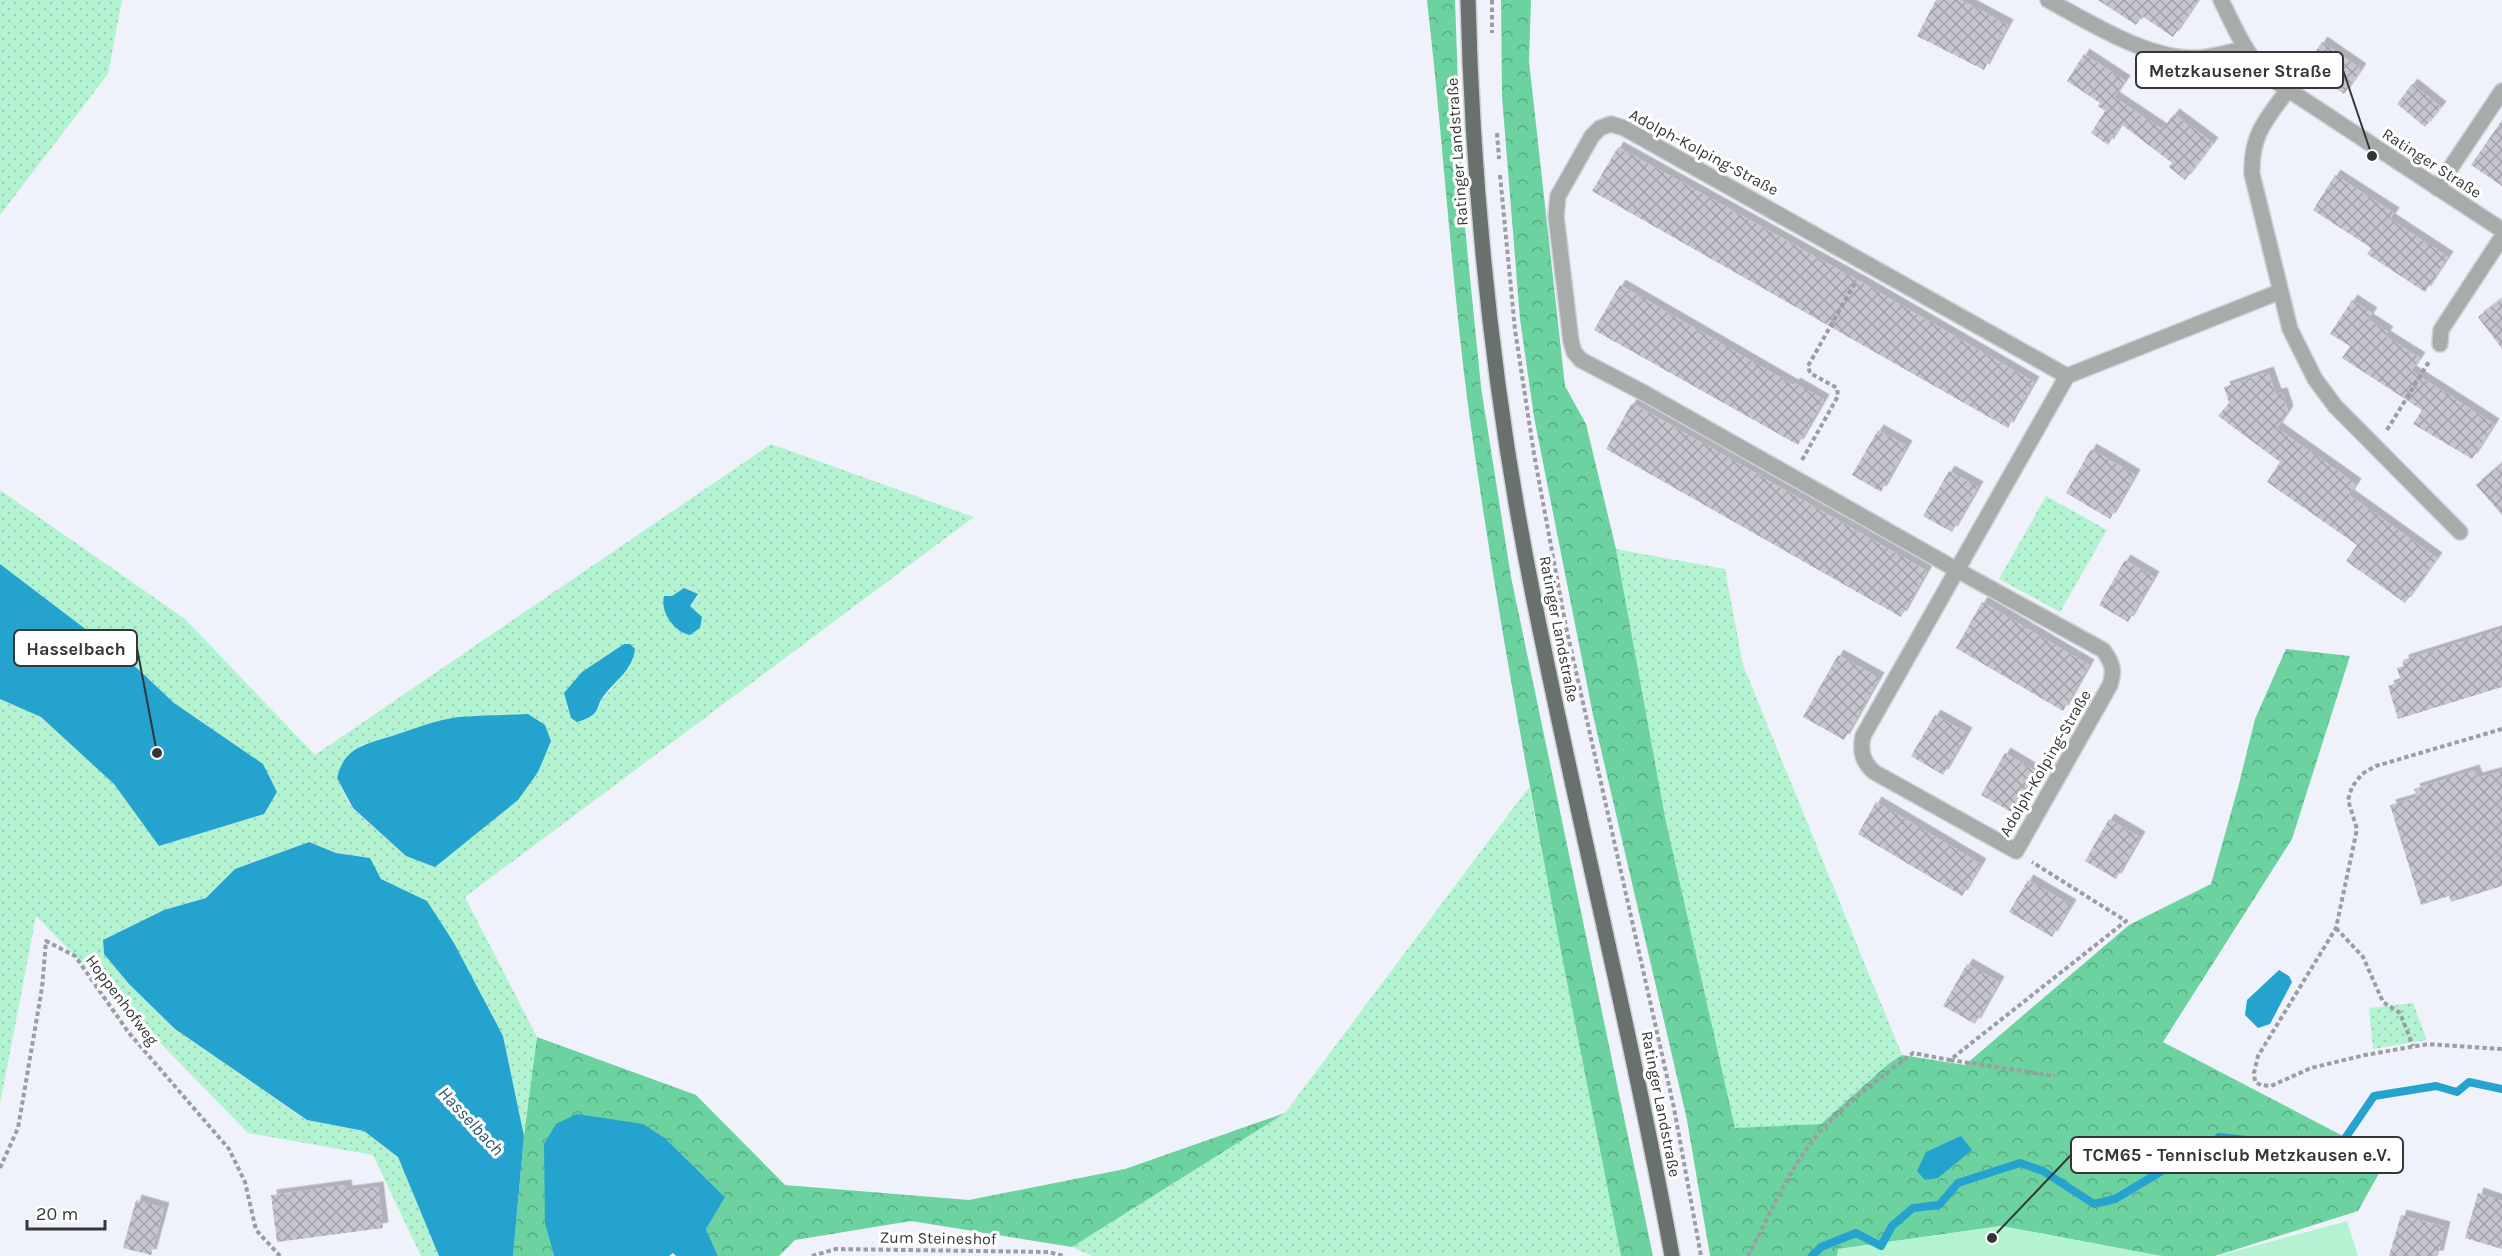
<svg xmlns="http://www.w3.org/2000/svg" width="2502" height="1256" font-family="Karla,sans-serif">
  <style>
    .green { fill: url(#green-dots); fill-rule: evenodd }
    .forest { fill: url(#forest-crowns) }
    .pitch { fill: #b3f3d1 }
    .water { fill: #24a3cf }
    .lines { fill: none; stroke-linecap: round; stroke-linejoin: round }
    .stream { stroke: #24a3cf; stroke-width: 8 }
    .building { fill: url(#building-cross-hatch); filter: url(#shadow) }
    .minor-casing { stroke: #ced0d8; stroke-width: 18 }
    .major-casing { stroke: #ced0d8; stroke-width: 18 }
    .path { stroke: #9c9da3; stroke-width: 4; stroke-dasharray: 4.5 3; stroke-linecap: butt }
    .minor { stroke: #a7acaa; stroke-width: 15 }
    .major { stroke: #69716e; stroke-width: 15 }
    .labels { text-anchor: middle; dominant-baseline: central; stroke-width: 6; stroke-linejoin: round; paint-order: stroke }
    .street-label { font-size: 16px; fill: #353639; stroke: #fff }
    .water-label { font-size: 18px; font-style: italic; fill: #2a596d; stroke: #fff }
    .leader { fill: none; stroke: #353639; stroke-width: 2 }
    .callout-dot { fill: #353639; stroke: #fff; stroke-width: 2 }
    .callout { fill: #fff; stroke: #353639; stroke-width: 2 }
    .callout-label { font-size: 18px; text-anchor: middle; font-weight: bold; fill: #353639 }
  </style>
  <defs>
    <pattern id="green-dots" width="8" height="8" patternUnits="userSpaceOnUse" patternTransform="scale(1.5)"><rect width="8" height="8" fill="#b3f3d1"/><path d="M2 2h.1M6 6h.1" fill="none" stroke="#9bd1b4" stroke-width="1.8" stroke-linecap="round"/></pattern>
    <pattern id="forest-crowns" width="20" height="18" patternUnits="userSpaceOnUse" patternTransform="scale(1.5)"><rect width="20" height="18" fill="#6bd2a0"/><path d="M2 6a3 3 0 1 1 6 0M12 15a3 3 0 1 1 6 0" fill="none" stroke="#59ab83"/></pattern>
    <pattern id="building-cross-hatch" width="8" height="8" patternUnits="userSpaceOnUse" patternTransform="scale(1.5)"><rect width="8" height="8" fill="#c6c5ce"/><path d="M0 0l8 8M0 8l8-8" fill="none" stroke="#a2a1a8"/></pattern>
    <filter id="shadow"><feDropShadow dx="5.5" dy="-5.5" stdDeviation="0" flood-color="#0004"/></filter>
  </defs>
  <rect width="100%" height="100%" fill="#f0f2fb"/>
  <g class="green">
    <polygon points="0,0 122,0 108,74 0,215"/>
    <path d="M771 444 974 517 465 897 537 1037 524 1136 503 1036 427 901 381 879 370 858 336 853 308 842 235 869 207 898 164 910 103 940 104 954 129 984 175 1029 306 1120 364 1131 398 1157 439 1256H421L373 1155 248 1133 36 916 0 1104V699L41 717 114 784 159 846 264 814 214 732 174 703 138 669 0 564V490L185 619 315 755ZM684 588 697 597 690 606 702 617 700 628 678 630 665 611 664 596H672ZM624 644 630 666 601 701 597 710 590 717 577 722 567 708C570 680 603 659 624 644ZM460 717H472L406 856 352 808 337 778C341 761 350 753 364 744Z"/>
    <polygon points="2046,496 2107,530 2060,612 1999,579"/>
    <polygon points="1616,549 1725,569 1743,665 1902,1055 1887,1065 1821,1124 1735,1129 1665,817"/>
    <polygon points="1529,787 1621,1256 1092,1256 1072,1247 1285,1113"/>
    <polygon points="2413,1003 2427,1040 2373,1049 2369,1008"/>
  </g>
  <g class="forest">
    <path d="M1427 0H1455L1462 198 1481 387 1511 577 1653 1256H1621C1566 976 1508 696 1469 413 1451 276 1443 138 1427 0Z"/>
    <polygon points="1501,0 1531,0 1529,61 1565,386 1586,424 1616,549 1665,817 1735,1128 1821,1124 1887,1065 1902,1055 1965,1065 2129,925 2211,884 2239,784 2255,719 2286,649 2350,656 2292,839 2163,1042 2387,1159 2358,1211 2215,1256 2161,1256 2001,1226 1839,1249 1837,1256 1710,1256 1687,1120 1593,715 1534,417 1520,319 1502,97"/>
    <polygon points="537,1037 696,1095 785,1185 969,1200 1125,1169 1285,1113 1072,1247 911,1221 795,1240 779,1256 718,1256 706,1229 724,1196 666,1139 545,1224 554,1256 513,1256 524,1136"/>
  </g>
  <g class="pitch">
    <polygon points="2347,1221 2358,1256 2218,1256"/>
    <polygon points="2001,1226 2161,1256 1837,1256 1838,1249"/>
  </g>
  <g class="water">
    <polygon points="0,564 138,669 174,703 263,764 277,792 264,814 159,846 114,784 41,717 0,699"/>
    <path d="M684 588 698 594 690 606 702 617 700 628 690 635C674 632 660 612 664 596H672Z"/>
    <path d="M624 644H630L635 649C632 673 612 682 601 700 597 707 598 712 591 716 587 719 582 720 577 722L571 718 564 693 582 672Z"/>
    <path d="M528 714 545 725 551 741 538 772 518 800 435 867 406 856 353 808 337 778C344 747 366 744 392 736 414 729 435 720 459 717 481 715 505 715 528 714Z"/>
    <polygon points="309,842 336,853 370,858 381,879 427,901 454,943 503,1036 524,1136 513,1256 439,1256 398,1157 364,1131 307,1120 175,1029 129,984 104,954 103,940 164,910 206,898 235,869"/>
    <polygon points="2279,970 2289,976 2292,982 2270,1024 2258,1028 2245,1015 2247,1000"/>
    <polygon points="577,1114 643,1124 666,1139 725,1197 706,1229 718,1256 676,1256 673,1253 669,1256 554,1256 545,1224 544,1144 556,1124"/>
    <polygon points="1961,1136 1972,1150 1938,1178 1925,1180 1917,1171 1926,1152"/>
  </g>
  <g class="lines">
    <polyline class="stream" points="1812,1256 1821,1247 1856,1233 1881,1246 1892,1226 1913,1208 1939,1205 1958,1183 2020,1163 2043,1171 2094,1204 2115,1199 2187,1156 2200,1158 2219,1137 2257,1141 2303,1158 2317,1159 2335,1153 2374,1096 2436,1086 2457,1092 2469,1082 2502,1089"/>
  </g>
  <g class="building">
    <polygon points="1936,0 1961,0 2008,25 1984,70 1917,36"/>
    <polygon points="2098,0 2198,0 2173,37 2142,16 2136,25"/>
    <polygon points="2322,42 2361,69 2344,94 2305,67"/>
    <polygon points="2084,54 2125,81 2114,97 2162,129 2174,114 2213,143 2185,180 2169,167 2172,163 2121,124 2108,145 2091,133 2105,111 2098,106 2100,103 2067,81"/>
    <polygon points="2412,84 2441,107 2425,127 2397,104"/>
    <polygon points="2502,120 2502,186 2471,165"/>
    <polygon points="1618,147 1868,286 2034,382 2008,428 1592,191"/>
    <polygon points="2335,175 2394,213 2390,219 2448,257 2425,292 2367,254 2371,248 2313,210"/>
    <polygon points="1620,285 1793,385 1795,383 1824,400 1798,445 1594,330"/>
    <polygon points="2502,299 2502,349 2478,317"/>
    <polygon points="2352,300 2372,313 2368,319 2388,332 2385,336 2420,358 2411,371 2494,424 2472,459 2413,424 2422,410 2342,358 2350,346 2330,334"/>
    <polygon points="2268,372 2276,394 2282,393 2288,411 2277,428 2356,484 2349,495 2437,558 2405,603 2346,561 2357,545 2267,482 2280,462 2218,416 2229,403 2224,387"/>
    <polygon points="1632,403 1927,571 1901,617 1606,449"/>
    <polygon points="1878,430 1907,446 1881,492 1852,475"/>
    <polygon points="2091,449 2135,475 2110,519 2066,493"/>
    <polygon points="2502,463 2502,515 2476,485"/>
    <polygon points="1949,471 1978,487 1952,532 1923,516"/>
    <polygon points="2125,560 2154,577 2128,622 2099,605"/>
    <polygon points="1982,602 2089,665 2063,711 1956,648"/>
    <polygon points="2502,629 2502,687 2398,719 2388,686 2401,681 2397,668 2404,666 2403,660"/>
    <polygon points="1838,655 1879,678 1844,740 1803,717"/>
    <polygon points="1935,715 1967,733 1943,775 1911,756"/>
    <polygon points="2005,753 2037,772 2013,813 1981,795"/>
    <polygon points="2474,770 2477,778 2502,771 2502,886 2451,902 2449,896 2421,905 2390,805 2417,797 2414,789"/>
    <polygon points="1876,802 1981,864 1962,896 1858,834"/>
    <polygon points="2109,819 2140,837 2116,879 2085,861"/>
    <polygon points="2028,880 2071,905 2052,937 2009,912"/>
    <polygon points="1967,964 1999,982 1975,1024 1943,1006"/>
    <polygon points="346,1185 347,1191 378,1187 383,1228 277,1242 271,1195"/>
    <polygon points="2478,1193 2502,1201 2502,1249 2465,1238"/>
    <polygon points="136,1200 164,1208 151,1255 123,1248"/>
    <polygon points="2401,1215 2445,1227 2438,1256 2389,1256"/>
  </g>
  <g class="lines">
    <defs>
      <g id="minor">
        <path d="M2048 0C2091 23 2148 60 2198 58 2213 57 2229 52 2244 49"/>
        <path d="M2221 0C2235 29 2246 55 2269 77L2502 230"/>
        <path d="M2287 91C2265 121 2251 135 2252 174L2290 329 2315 379 2335 406 2460 532"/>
        <polyline points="2437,188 2502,91"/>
        <polyline points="2440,344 2441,330 2502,237"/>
        <polyline points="2067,376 1624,128 1611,124 1600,128 1592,136 1558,196 1556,216 1571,341 1574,352 1581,360 1646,394 1957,570 2067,376 2279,292"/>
        <path d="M1957 570 2103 650C2112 662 2115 670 2110 685L2016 851 1874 772C1862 761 1860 751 1863 736Z"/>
      </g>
      <path id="major" d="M1468 0C1473 205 1495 409 1536 610 1579 826 1633 1039 1672 1256"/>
    </defs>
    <use href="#minor" class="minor-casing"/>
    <use href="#major" class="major-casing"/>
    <g class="path">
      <polyline points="1492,0 1492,33"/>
      <polyline points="1497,133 1499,159"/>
      <polyline points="1500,175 1515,330 1534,454 1566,627 1674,1108 1701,1256"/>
      <polyline points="2387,430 2430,360"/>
      <polyline points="1802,460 1838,396 1837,388 1810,373 1808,366 1856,281"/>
      <polyline points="2502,729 2376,766 2362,774 2352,787 2348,800 2357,829 2336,928 2258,1056 2254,1073 2255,1082 2261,1085 2271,1086 2311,1068 2365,1055 2428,1044 2502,1049"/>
      <polyline points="2336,928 2363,957 2383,1002 2400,1013 2413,1046"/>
      <polyline points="1950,1060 2055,1076"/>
      <polyline points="0,1168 18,1128 42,988 46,941 75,956 129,1033 229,1149 245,1182 256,1230 280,1256"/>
      <polyline points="812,1256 836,1249 1048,1252 1064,1256"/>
      <path d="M1748 1256C1770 1215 1788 1169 1819 1133 1846 1102 1880 1078 1913 1053L1950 1060 2126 921 2032 862"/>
    </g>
    <use href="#minor" class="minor"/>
    <use href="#major" class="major"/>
  </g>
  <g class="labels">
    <g class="street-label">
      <text transform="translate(1457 152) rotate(-94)">Ratinger Landstraße</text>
      <text transform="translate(1704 152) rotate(28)">Adolph-Kolping-Straße</text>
      <text transform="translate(2432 163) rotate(33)">Ratinger Straße</text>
      <text transform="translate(1559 629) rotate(79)">Ratinger Landstraße</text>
      <text transform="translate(2045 763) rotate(-60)">Adolph-Kolping-Straße</text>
      <text transform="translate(122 1000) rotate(53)">Hoppenhofweg</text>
      <text transform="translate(1661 1104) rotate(79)">Ratinger Landstraße</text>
      <text transform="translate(938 1238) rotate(1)">Zum Steineshof</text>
    </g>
    <g class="water-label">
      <text transform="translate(471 1121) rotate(47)">Hasselbach</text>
    </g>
  </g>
  <path class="leader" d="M2372 156L2343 70M157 753L137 648M1992 1238L2071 1155"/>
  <g class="callout-dot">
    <circle cx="2372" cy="156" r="6"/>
    <circle cx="157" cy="753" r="6"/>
    <circle cx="1992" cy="1238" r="6"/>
  </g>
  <g class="callout">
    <rect x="2136" y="52" width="207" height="36" rx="6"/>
    <rect x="14" y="630" width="123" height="36" rx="6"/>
    <rect x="2071" y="1137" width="332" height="36" rx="6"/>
  </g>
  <g class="callout-label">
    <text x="2240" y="77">Metzkausener Straße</text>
    <text x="76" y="655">Hasselbach</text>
    <text x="2237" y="1161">TCM65 - Tennisclub Metzkausen e.V.</text>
  </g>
  <path d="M27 1220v9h78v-9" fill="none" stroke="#353639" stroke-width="3"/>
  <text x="36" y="1220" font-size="18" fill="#353639" stroke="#ffffff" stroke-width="4.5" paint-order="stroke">20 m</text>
</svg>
